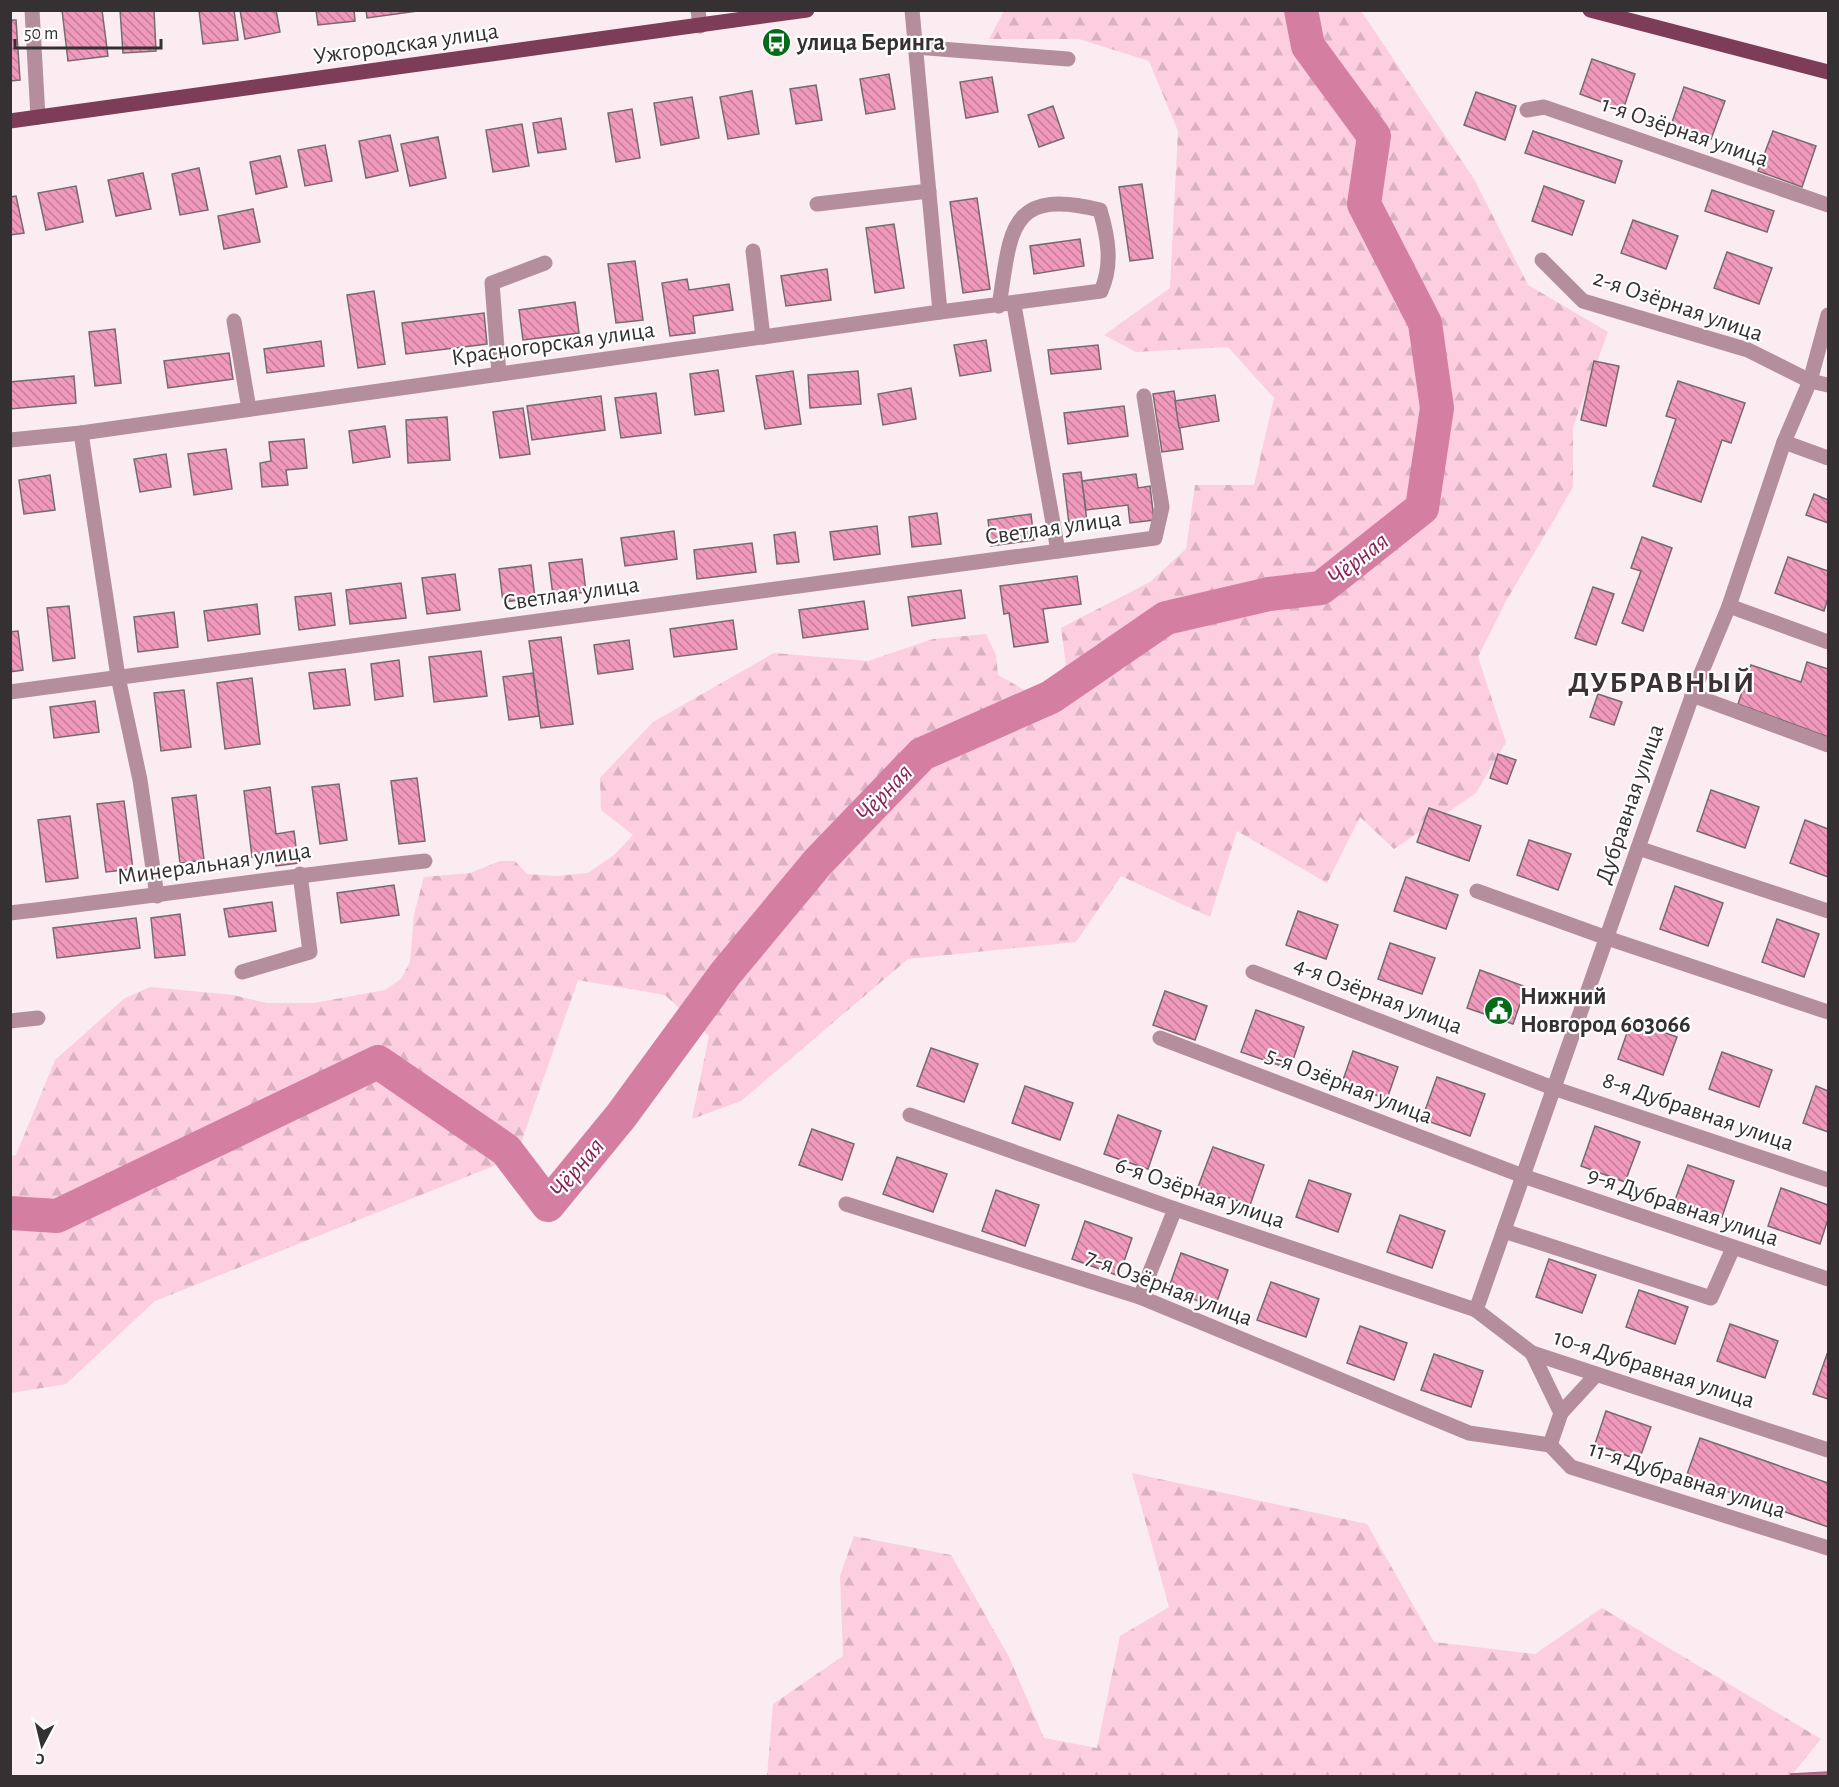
<svg xmlns="http://www.w3.org/2000/svg" width="1839" height="1787" font-family="'Alegreya Sans',sans-serif">
  <style>
    .forest { fill: url(#forest-firs) }
    .water { fill: url(#water-rules); stroke: #a46780; stroke-width: 1.5 }
    .lines { fill: none; stroke-linecap: round; stroke-linejoin: round }
    .river { stroke: #d47fa2; stroke-width: 34 }
    .building { fill: url(#building-back-hatch); stroke: #766a6f; stroke-width: 1.5 }
    .minor { stroke: #b58e9d; stroke-width: 15 }
    .major { stroke: #7d3c58; stroke-width: 15 }
    .labels { text-anchor: middle; dominant-baseline: central; stroke-width: 4.5; stroke-linejoin: round; paint-order: stroke }
    .poi-label { font-size: 24px; font-weight: bold; fill: #353032; stroke: #fefefe; text-anchor: start }
    .street-label { font-size: 24px; fill: #353032; stroke: #fefefe }
    .water-label { font-size: 26px; font-style: italic; fill: #872355; stroke: #fefefe }
    .district-label { font-size: 30px; font-weight: bold; letter-spacing: 1.5px; fill: #3c3236; stroke: #fefefe }
  </style>
  <defs>
    <pattern id="forest-firs" width="22" height="20" patternUnits="userSpaceOnUse" patternTransform="scale(1.5)"><rect width="22" height="20" fill="#fccedf"/><path d="M5 1l3.5 6h-7zM16 11l3.5 6h-7z" fill="#d9b1c0"/></pattern>
    <pattern id="water-rules" width="6" height="5" patternUnits="userSpaceOnUse" patternTransform="scale(1.5)"><rect width="6" height="5" fill="#d47fa2"/><path d="M0 2.5h6" fill="none" stroke="#ad6885"/></pattern>
    <pattern id="building-back-hatch" width="6" height="6" patternUnits="userSpaceOnUse" patternTransform="scale(1.5)"><rect width="6" height="6" fill="#f199bc"/><path d="M-1 5l2 2M0 0l6 6M5-1l2 2" fill="none" stroke="#c47d99"/></pattern>
  </defs>
  <rect width="100%" height="100%" fill="#faecf1"/>
  <g class="forest">
    <polygon points="1151,10 1361,11 1474,179 1528,285 1608,332 1573,427 1573,487 1506,601 1478,657 1506,742 1476,793 1394,849 1360,817 1327,883 1237,831 1210,917 1121,876 1076,942 908,959 741,1101 692,1119 709,1036 665,995 578,980 516,1157 155,1301 66,1384 11,1393 11,1156 16,1155 55,1060 125,998 150,987 233,995 267,1003 314,1003 385,990 401,979 410,962 414,914 424,877 470,873 500,861 515,861 527,874 557,876 588,873 614,855 633,835 601,810 600,778 653,722 774,653 868,661 933,639 986,634 996,655 998,675 1037,697 1066,665 1061,628 1150,582 1186,549 1195,485 1254,485 1274,398 1228,347 1136,352 1104,335 1170,288 1178,131 1149,61 1079,39 989,39 1004,11"/>
    <polygon points="1132,1473 1367,1524 1434,1642 1535,1654 1602,1608 1821,1739 1791,1776 767,1776 773,1704 843,1656 840,1576 854,1536 951,1555 1009,1657 1044,1738 1097,1748 1120,1636 1169,1607"/>
  </g>
  <polygon class="water" points="1828,1772 1828,1776 1791,1776 1791,1774"/>
  <g class="lines">
    <polyline class="river" points="10,1213 57,1216 378,1062 506,1150 548,1205 621,1116 725,974 818,862 922,754 1051,697 1166,618 1269,594 1321,588 1422,508 1437,408 1425,323 1364,204 1374,136 1308,46 1301,10"/>
  </g>
  <g class="building">
    <polygon points="62,10 102,10 108,56 68,61"/>
    <polygon points="120,10 154,10 156,51 123,53"/>
    <polygon points="199,10 234,10 238,40 203,44"/>
    <polygon points="240,10 276,10 280,32 245,39"/>
    <polygon points="316,10 354,10 355,21 318,25"/>
    <polygon points="366,10 417,10 417,11 367,18"/>
    <polygon points="10,20 16,20 20,80 10,81"/>
    <polygon points="1592,59 1635,74 1623,110 1580,94"/>
    <polygon points="889,74 895,109 866,114 860,79"/>
    <polygon points="992,77 998,112 966,118 960,82"/>
    <polygon points="816,85 822,120 796,124 790,89"/>
    <polygon points="1684,87 1725,101 1711,139 1671,125"/>
    <polygon points="752,91 759,134 728,139 720,97"/>
    <polygon points="1476,92 1516,106 1505,140 1464,125"/>
    <polygon points="692,97 699,138 661,145 654,103"/>
    <polygon points="1053,106 1064,138 1039,147 1028,115"/>
    <polygon points="632,109 640,158 616,162 608,113"/>
    <polygon points="561,118 566,149 538,153 533,123"/>
    <polygon points="522,124 529,166 493,172 486,130"/>
    <polygon points="1533,131 1622,161 1615,183 1525,153"/>
    <polygon points="1773,131 1816,146 1802,187 1758,171"/>
    <polygon points="390,135 398,171 366,178 359,141"/>
    <polygon points="438,137 446,178 410,186 401,144"/>
    <polygon points="325,145 332,181 305,186 298,150"/>
    <polygon points="280,156 287,187 256,194 250,162"/>
    <polygon points="199,168 208,210 180,215 172,174"/>
    <polygon points="143,173 151,209 116,216 108,180"/>
    <polygon points="1142,184 1153,258 1130,261 1119,187"/>
    <polygon points="76,186 83,222 46,230 38,193"/>
    <polygon points="1544,186 1584,201 1572,235 1532,221"/>
    <polygon points="1712,190 1774,211 1767,232 1705,211"/>
    <polygon points="16,196 24,233 10,235 10,197"/>
    <polygon points="977,198 990,289 963,293 950,202"/>
    <polygon points="253,209 260,242 224,249 218,216"/>
    <polygon points="1633,220 1678,236 1666,269 1621,253"/>
    <polygon points="894,224 904,288 875,293 866,228"/>
    <polygon points="1080,239 1084,266 1034,274 1030,246"/>
    <polygon points="1727,252 1772,268 1759,304 1714,288"/>
    <polygon points="635,261 643,320 616,323 608,264"/>
    <polygon points="827,269 831,300 786,306 781,276"/>
    <polygon points="687,279 689,290 729,284 733,310 693,316 695,333 670,336 662,283"/>
    <polygon points="374,291 385,364 358,368 347,295"/>
    <polygon points="575,302 579,333 523,340 519,310"/>
    <polygon points="484,313 487,344 406,354 402,323"/>
    <polygon points="115,329 121,383 95,386 89,332"/>
    <polygon points="986,340 991,371 960,376 954,345"/>
    <polygon points="321,341 324,366 267,373 264,349"/>
    <polygon points="1098,345 1101,369 1051,374 1048,350"/>
    <polygon points="229,353 233,379 168,388 164,361"/>
    <polygon points="1594,361 1619,366 1606,426 1581,420"/>
    <polygon points="718,370 724,411 695,415 690,374"/>
    <polygon points="793,371 801,424 765,429 756,376"/>
    <polygon points="858,371 861,404 810,408 808,375"/>
    <polygon points="74,376 76,403 10,409 10,382"/>
    <polygon points="1678,381 1745,403 1731,443 1722,440 1701,502 1653,486 1676,419 1666,416"/>
    <polygon points="911,388 916,419 883,425 878,394"/>
    <polygon points="1174,391 1183,449 1162,452 1153,394"/>
    <polygon points="656,393 661,433 621,438 615,398"/>
    <polygon points="1215,395 1219,421 1179,428 1175,401"/>
    <polygon points="601,396 605,430 532,440 527,406"/>
    <polygon points="1124,406 1128,436 1068,444 1064,413"/>
    <polygon points="523,408 530,454 500,458 493,412"/>
    <polygon points="447,417 450,460 408,463 406,420"/>
    <polygon points="385,426 390,457 353,463 349,431"/>
    <polygon points="304,439 307,468 286,470 288,485 262,487 260,463 271,461 269,442"/>
    <polygon points="226,449 232,489 194,495 188,454"/>
    <polygon points="166,454 171,487 140,492 134,459"/>
    <polygon points="1081,472 1087,522 1069,524 1063,474"/>
    <polygon points="1136,474 1138,488 1150,486 1154,520 1130,523 1128,505 1086,510 1082,481"/>
    <polygon points="50,475 55,510 24,514 19,480"/>
    <polygon points="1814,494 1828,500 1828,523 1806,515"/>
    <polygon points="937,513 941,544 912,547 909,517"/>
    <polygon points="1031,514 1034,540 991,546 988,520"/>
    <polygon points="877,526 880,554 834,560 830,532"/>
    <polygon points="674,531 677,559 625,566 621,538"/>
    <polygon points="795,532 799,562 777,564 774,535"/>
    <polygon points="1642,537 1672,548 1643,631 1622,623 1641,571 1631,568"/>
    <polygon points="752,543 756,572 697,579 694,550"/>
    <polygon points="1788,557 1828,571 1828,598 1824,611 1775,593"/>
    <polygon points="582,559 586,592 553,596 549,563"/>
    <polygon points="531,565 535,598 503,602 499,569"/>
    <polygon points="455,574 460,610 427,614 422,578"/>
    <polygon points="1077,576 1081,604 1043,609 1048,642 1014,647 1009,613 1004,614 1000,586"/>
    <polygon points="401,583 406,618 350,624 346,590"/>
    <polygon points="1593,587 1614,594 1596,645 1575,638"/>
    <polygon points="961,590 965,618 912,626 908,597"/>
    <polygon points="331,593 335,625 299,630 295,597"/>
    <polygon points="864,601 868,629 803,638 799,610"/>
    <polygon points="257,604 260,634 208,641 204,611"/>
    <polygon points="69,606 75,658 53,661 47,608"/>
    <polygon points="174,612 178,647 138,652 134,617"/>
    <polygon points="733,620 737,649 674,657 670,629"/>
    <polygon points="18,631 23,670 10,672 10,632"/>
    <polygon points="561,637 573,724 541,728 529,641"/>
    <polygon points="629,640 633,669 598,674 594,645"/>
    <polygon points="481,651 487,696 434,702 429,657"/>
    <polygon points="399,660 403,696 375,700 371,664"/>
    <polygon points="1807,662 1828,669 1828,737 1738,704 1751,665 1801,682"/>
    <polygon points="345,669 350,705 314,709 309,673"/>
    <polygon points="533,673 539,716 509,720 503,677"/>
    <polygon points="252,678 260,744 225,749 217,683"/>
    <polygon points="184,690 191,747 161,751 154,693"/>
    <polygon points="1598,694 1622,702 1614,725 1590,717"/>
    <polygon points="95,701 99,732 54,738 50,707"/>
    <polygon points="1498,754 1516,760 1507,784 1490,778"/>
    <polygon points="417,778 425,841 399,844 391,781"/>
    <polygon points="339,784 347,840 320,844 312,787"/>
    <polygon points="270,787 276,834 294,831 298,863 276,866 274,854 252,857 244,791"/>
    <polygon points="1711,790 1759,807 1745,848 1697,831"/>
    <polygon points="196,795 204,860 180,863 172,798"/>
    <polygon points="124,801 133,869 106,872 97,804"/>
    <polygon points="1429,808 1481,826 1469,861 1417,842"/>
    <polygon points="70,816 78,878 46,882 38,820"/>
    <polygon points="1805,820 1828,829 1828,877 1790,863"/>
    <polygon points="1529,840 1571,854 1558,890 1517,875"/>
    <polygon points="1406,877 1458,895 1446,929 1394,911"/>
    <polygon points="394,885 399,915 341,923 337,893"/>
    <polygon points="1675,886 1723,903 1708,946 1660,929"/>
    <polygon points="272,902 276,931 229,937 224,909"/>
    <polygon points="1298,911 1338,925 1326,959 1286,945"/>
    <polygon points="180,914 185,955 155,958 151,918"/>
    <polygon points="136,918 140,948 57,958 53,928"/>
    <polygon points="1777,919 1819,934 1804,977 1762,962"/>
    <polygon points="1390,943 1435,958 1422,994 1378,979"/>
    <polygon points="1480,970 1526,987 1513,1024 1467,1008"/>
    <polygon points="1165,991 1207,1006 1195,1040 1153,1025"/>
    <polygon points="1256,1010 1304,1027 1290,1069 1241,1052"/>
    <polygon points="1631,1021 1677,1037 1663,1075 1618,1059"/>
    <polygon points="931,1048 978,1064 964,1102 917,1086"/>
    <polygon points="1353,1051 1398,1067 1387,1099 1342,1083"/>
    <polygon points="1722,1052 1772,1070 1759,1107 1709,1089"/>
    <polygon points="1437,1077 1485,1094 1470,1136 1422,1119"/>
    <polygon points="1025,1086 1073,1103 1060,1140 1012,1123"/>
    <polygon points="1816,1086 1828,1091 1828,1132 1803,1123"/>
    <polygon points="1118,1115 1161,1131 1148,1169 1104,1154"/>
    <polygon points="1595,1126 1640,1142 1625,1182 1581,1166"/>
    <polygon points="812,1129 854,1144 842,1180 799,1165"/>
    <polygon points="1213,1147 1264,1165 1250,1205 1198,1187"/>
    <polygon points="897,1157 947,1174 933,1212 883,1194"/>
    <polygon points="1688,1165 1734,1181 1722,1217 1675,1200"/>
    <polygon points="1309,1180 1351,1194 1338,1232 1296,1217"/>
    <polygon points="1781,1188 1828,1205 1828,1219 1820,1244 1768,1226"/>
    <polygon points="996,1190 1039,1205 1025,1246 982,1231"/>
    <polygon points="1400,1215 1445,1231 1432,1268 1387,1252"/>
    <polygon points="1085,1221 1132,1238 1119,1276 1072,1259"/>
    <polygon points="1181,1253 1228,1270 1215,1307 1168,1290"/>
    <polygon points="1549,1259 1596,1275 1582,1313 1536,1297"/>
    <polygon points="1271,1282 1319,1299 1306,1337 1257,1320"/>
    <polygon points="1639,1290 1688,1307 1675,1344 1626,1327"/>
    <polygon points="1730,1324 1778,1341 1765,1378 1717,1361"/>
    <polygon points="1360,1326 1407,1343 1394,1380 1347,1363"/>
    <polygon points="1434,1354 1483,1371 1471,1407 1421,1390"/>
    <polygon points="1827,1354 1828,1355 1828,1399 1813,1394"/>
    <polygon points="1606,1411 1651,1427 1639,1460 1595,1444"/>
    <polygon points="1700,1438 1828,1483 1828,1527 1686,1477"/>
  </g>
  <g class="lines">
    <g class="minor">
      <polyline points="32,10 38,117"/>
      <polyline points="698,10 700,26"/>
      <polyline points="912,10 940,312"/>
      <polyline points="915,47 1068,59"/>
      <polyline points="1527,110 1544,107 1828,205"/>
      <polyline points="817,204 929,191"/>
      <polyline points="753,251 763,337"/>
      <polyline points="1542,260 1583,301 1748,350 1810,381 1828,385"/>
      <polyline points="1014,305 1058,551"/>
      <polyline points="234,321 249,409"/>
      <polyline points="499,374 492,283 545,263"/>
      <polyline points="81,433 118,677 140,780 157,896"/>
      <path d="M10 440 81 433 940 312 1101 291C1113 265 1108 237 1100 210 1007 187 1011 232 999 306"/>
      <polyline points="1784,442 1828,458"/>
      <polyline points="1729,606 1828,642"/>
      <polyline points="10,692 1155,538 1162,507 1144,396"/>
      <polyline points="1692,695 1828,745"/>
      <polyline points="1638,848 1828,911"/>
      <polyline points="1477,891 1607,938 1828,1012"/>
      <path d="M10 913C149 897 286 876 425 861"/>
      <polyline points="242,972 310,952 300,874"/>
      <polyline points="1253,972 1553,1088 1828,1180"/>
      <polyline points="10,1021 38,1018"/>
      <polyline points="1160,1038 1523,1176 1828,1279"/>
      <polyline points="910,1115 1175,1209 1476,1310 1532,1353 1828,1450"/>
      <polyline points="846,1204 1140,1297 1469,1433 1550,1445 1571,1467 1828,1548"/>
      <polyline points="1504,1231 1711,1298 1733,1248"/>
      <polyline points="1140,1297 1175,1209"/>
      <polyline points="1476,1310 1645,828 1695,688 1729,606 1784,442 1810,381 1828,315"/>
      <polyline points="1532,1353 1561,1413 1550,1445"/>
      <polyline points="1561,1413 1596,1375"/>
    </g>
    <g class="major">
      <polyline points="1590,10 1828,72"/>
      <polyline points="10,121 807,10"/>
    </g>
  </g>
  <defs>
    <symbol id="bus-disc" viewBox="-11 -11 22 22"><circle r="9.5" fill="#066b18" stroke="#fefefe"/><path d="M-5-6H5V4H4V6H2V4H-2V6H-4V4H-5ZM-3.5-4V0h7V-4ZM-3.5 1.2v1.5H-2V1.2ZM2 1.2v1.5H3.5V1.2Z" fill="#fff"/></symbol>
    <symbol id="civic-disc" viewBox="-11 -11 22 22"><circle r="9.5" fill="#066b18" stroke="#fefefe"/><path d="M-.6-6.5H3V-4.5H.6V-3L4-1V1h2V6H-6V1h2V-1L-.6-3ZM-1.2 2.5V6h2.4V2.5Z" fill="#fff"/></symbol>
  </defs>
  <g fill-rule="evenodd">
    <use href="#bus-disc" x="760" y="26" width="33" height="33"/>
    <use href="#civic-disc" x="1482" y="994" width="33" height="33"/>
  </g>
  <g class="labels">
    <g class="poi-label">
      <text x="797" y="43">улица Беринга</text>
      <text x="1520" y="997">Нижний<tspan x="1520" dy="28">Новгород 603066</tspan></text>
    </g>
    <g class="street-label">
      <text transform="translate(406 44) rotate(-8)">Ужгородская улица</text>
      <text transform="translate(1685 132) rotate(19)">1-я Озёрная улица</text>
      <text transform="translate(1678 306) rotate(19)">2-я Озёрная улица</text>
      <text transform="translate(553 344) rotate(-8)">Красногорская улица</text>
      <text transform="translate(1053 528) rotate(-8)">Светлая улица</text>
      <text transform="translate(571 594) rotate(-8)">Светлая улица</text>
      <text transform="translate(1630 804) rotate(-71)">Дубравная улица</text>
      <text transform="translate(214 864) rotate(-8)">Минеральная улица</text>
      <text transform="translate(1378 996) rotate(21)">4-я Озёрная улица</text>
      <text transform="translate(1349 1086) rotate(21)">5-я Озёрная улица</text>
      <text transform="translate(1698 1112) rotate(19)">8-я Дубравная улица</text>
      <text transform="translate(1200 1193) rotate(19)">6-я Озёрная улица</text>
      <text transform="translate(1683 1207) rotate(19)">9-я Дубравная улица</text>
      <text transform="translate(1169 1288) rotate(21)">7-я Озёрная улица</text>
      <text transform="translate(1654 1369) rotate(18)">10-я Дубравная улица</text>
      <text transform="translate(1687 1480) rotate(18)">11-я Дубравная улица</text>
    </g>
    <g class="water-label">
      <text transform="translate(1358 559) rotate(-38)">Чёрная</text>
      <text transform="translate(884 793) rotate(-46)">Чёрная</text>
      <text transform="translate(577 1168) rotate(-50)">Чёрная</text>
    </g>
    <g class="district-label">
      <text x="1662" y="683">ДУБРАВНЫЙ</text>
    </g>
  </g>
  <rect width="1839" height="1787" fill="none" stroke="#353032" stroke-width="24"/>
  <g transform="translate(42 1745) rotate(187)" stroke="#fefefe" stroke-width="4.5" paint-order="stroke">
  <path d="M0-4.5L10 22L0 15L-10 22Z" fill="#353032"/>
  <text y="-9" font-size="16" font-weight="bold" text-anchor="middle" fill="#353032">С</text>
  </g>
  <path d="M15 39v9h146v-9" fill="none" stroke="#353032" stroke-width="3"/>
  <text x="24" y="39" font-size="18" fill="#353032" stroke="#fefefe" stroke-width="4.5" paint-order="stroke">50 m</text>
</svg>
